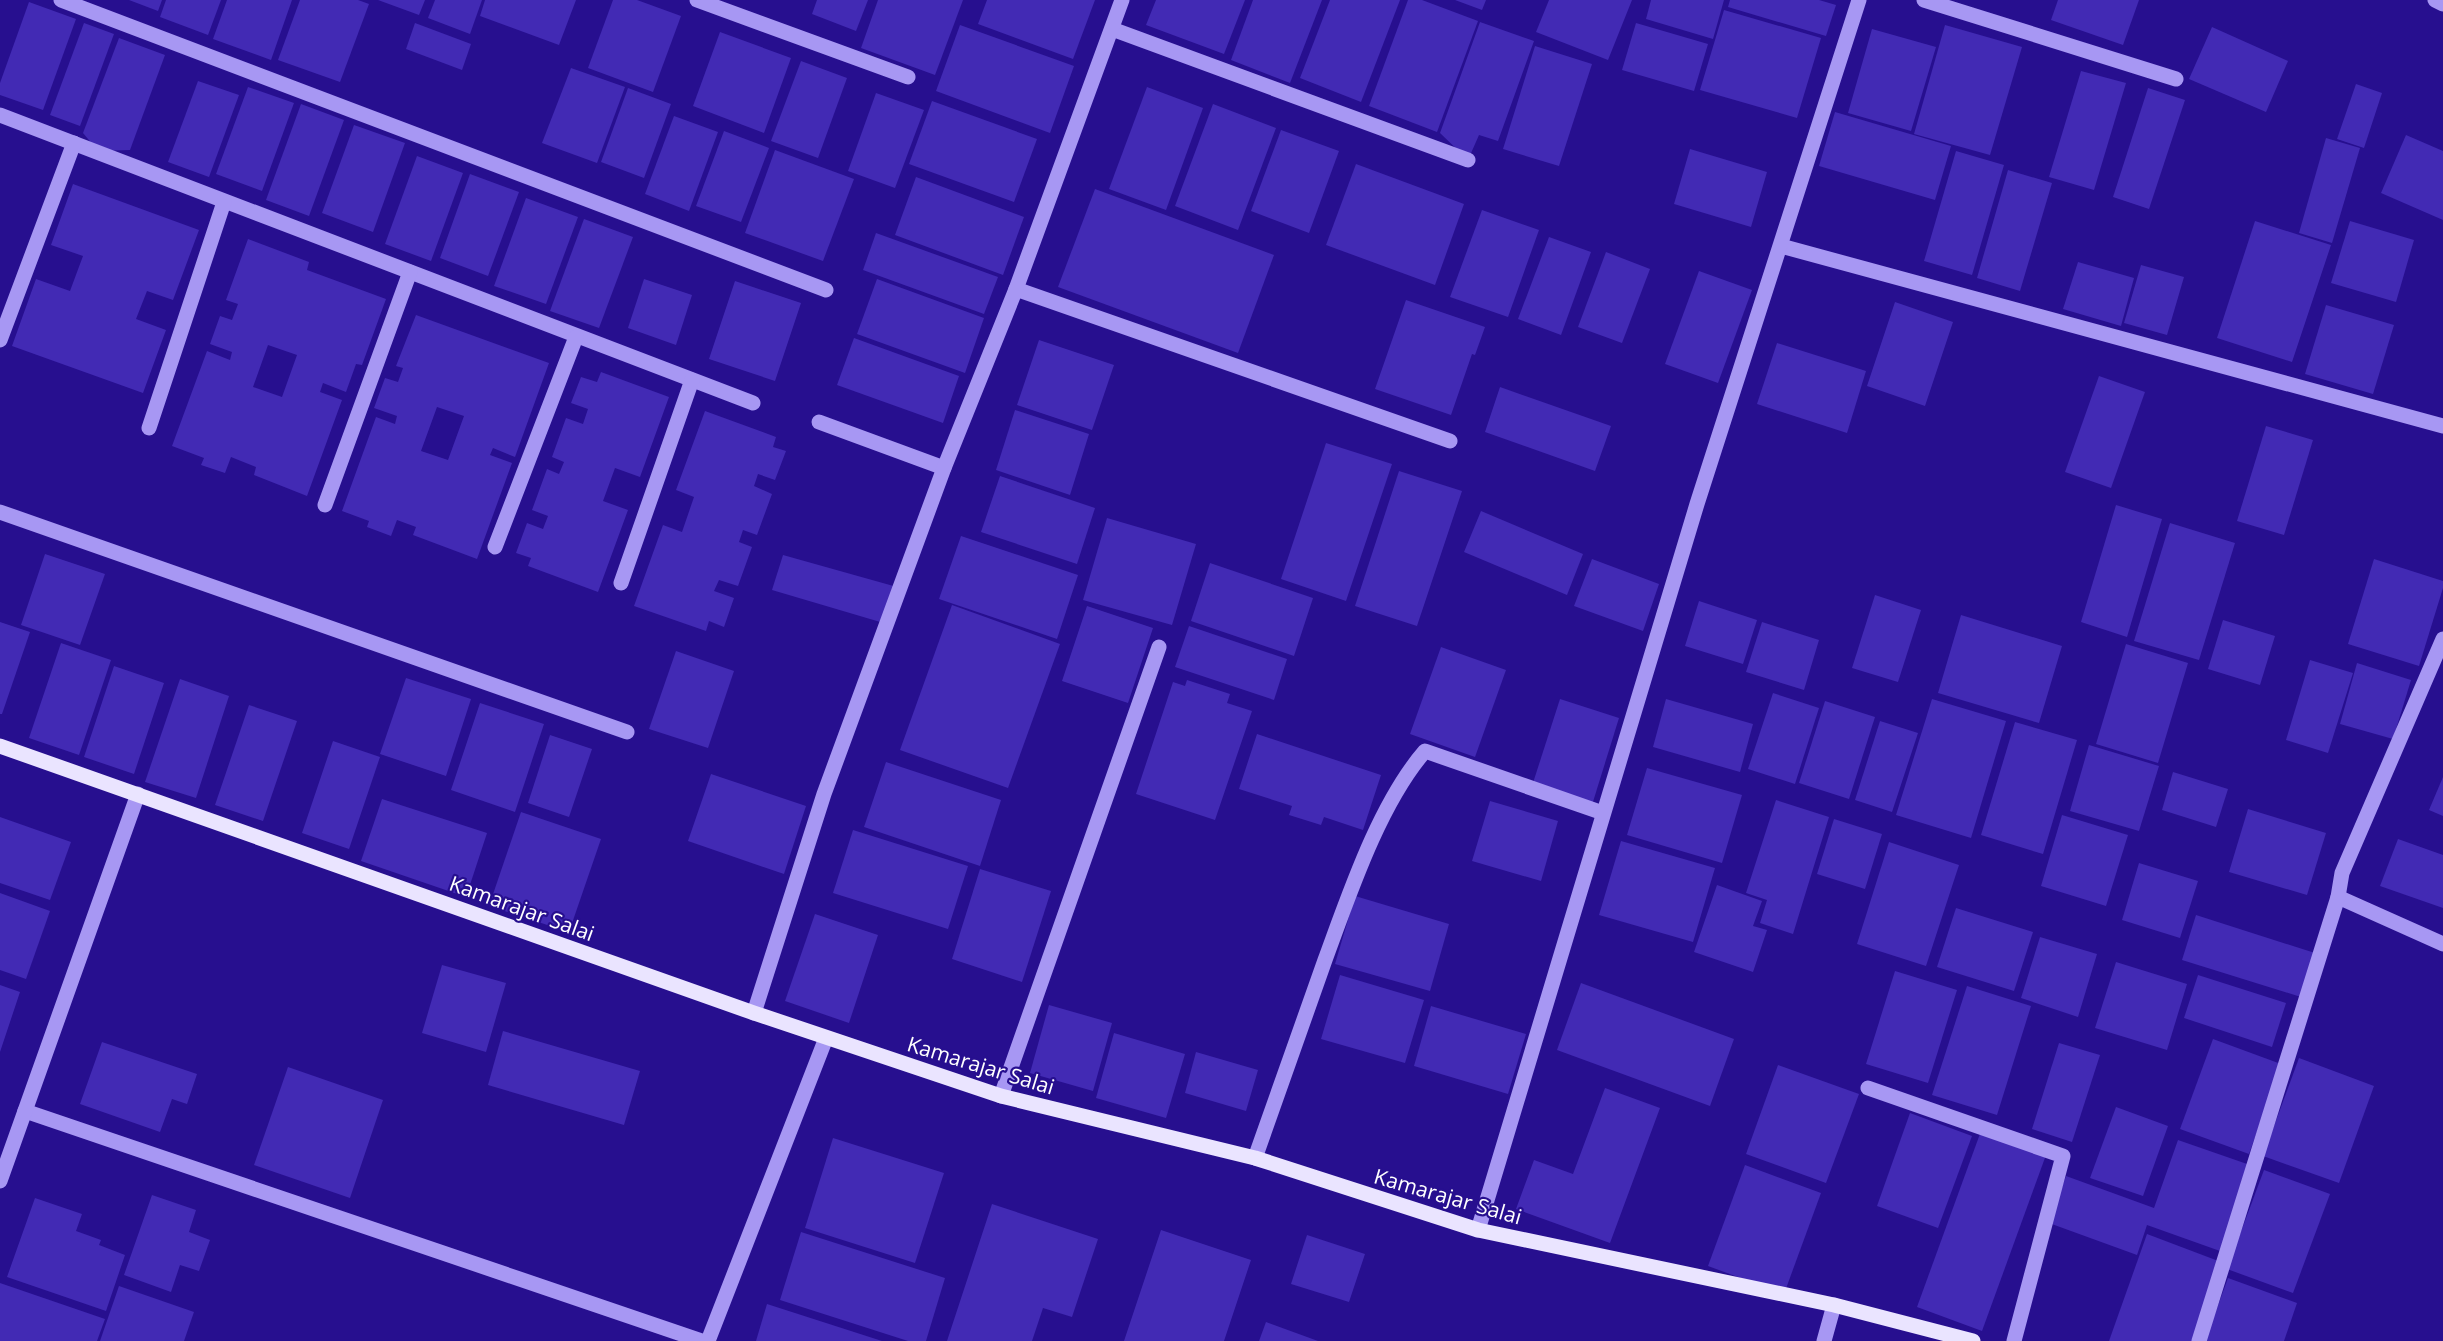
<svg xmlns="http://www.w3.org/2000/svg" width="2443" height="1341" font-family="'Open Sans',sans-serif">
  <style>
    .building { fill: #422ab4; fill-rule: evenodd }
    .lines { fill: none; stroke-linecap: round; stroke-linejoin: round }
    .minor { stroke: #a797f3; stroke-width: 15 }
    .major { stroke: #eae4ff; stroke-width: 15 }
    .labels { text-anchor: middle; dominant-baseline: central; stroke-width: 4.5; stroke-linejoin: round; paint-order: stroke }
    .street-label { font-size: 21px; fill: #fff; stroke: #270f8f }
  </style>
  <rect width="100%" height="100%" fill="#270f8f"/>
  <g class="building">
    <polygon points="129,0 162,0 158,11"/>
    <polygon points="166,0 221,0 208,35 160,17"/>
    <polygon points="227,0 292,0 271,60 213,39"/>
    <polygon points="300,0 358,0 369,4 340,82 278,60"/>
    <polygon points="378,0 425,0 419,15"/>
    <polygon points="435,0 482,0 470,34 428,18"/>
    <polygon points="485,0 576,0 559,45 480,16"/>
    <polygon points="613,0 637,0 681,16 653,92 588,68"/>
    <polygon points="817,0 868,0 856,31 812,14"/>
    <polygon points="878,0 963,0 935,75 861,48"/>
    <polygon points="987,0 1095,0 1073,59 978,24"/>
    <polygon points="1156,0 1245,0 1224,54 1146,25"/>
    <polygon points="1253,0 1322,0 1290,83 1231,60"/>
    <polygon points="1330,0 1400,0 1361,102 1300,78"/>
    <polygon points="1408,0 1422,0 1478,21 1437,132 1369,106"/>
    <polygon points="1455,0 1486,0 1482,10"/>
    <polygon points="1549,0 1632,0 1608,60 1536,32"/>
    <polygon points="1651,0 1724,0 1713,39 1646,19"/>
    <polygon points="1730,0 1819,0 1836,5 1826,36 1728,7"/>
    <polygon points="2058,0 2139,0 2123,45 2051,20"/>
    <polygon points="29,2 76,19 43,110 0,95 0,83"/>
    <polygon points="1724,10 1821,38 1797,118 1700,90"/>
    <polygon points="1480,22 1534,41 1498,141 1479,135 1468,160 1440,133"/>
    <polygon points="84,23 114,34 80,126 50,115"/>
    <polygon points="415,23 471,44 462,70 406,49"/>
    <polygon points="1636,23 1708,44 1694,91 1622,70"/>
    <polygon points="960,25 1074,66 1050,133 936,91"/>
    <polygon points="1945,25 2022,47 1990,155 1914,134"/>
    <polygon points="2212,27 2288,61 2266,112 2189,79"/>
    <polygon points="1872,29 1936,47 1911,131 1848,113"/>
    <polygon points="720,32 791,58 764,133 693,106"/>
    <polygon points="119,38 165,55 130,150 98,151 83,133"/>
    <polygon points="1535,46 1592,64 1559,166 1503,149"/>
    <polygon points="801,61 847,78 818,158 771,141"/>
    <polygon points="571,68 625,87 597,163 542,143"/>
    <polygon points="2081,71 2126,83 2094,190 2049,177"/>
    <polygon points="198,81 239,95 209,177 168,162"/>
    <polygon points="2356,84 2382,93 2364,148 2337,139"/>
    <polygon points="248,87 294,103 262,191 216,174"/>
    <polygon points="1147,87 1203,108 1166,210 1109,189"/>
    <polygon points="628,88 671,104 644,178 601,162"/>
    <polygon points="2148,88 2185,100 2149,209 2113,197"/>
    <polygon points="876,93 924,110 895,188 848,171"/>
    <polygon points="932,101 1037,139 1014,202 909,164"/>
    <polygon points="301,104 344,120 309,216 266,200"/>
    <polygon points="1213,104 1276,128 1238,230 1175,206"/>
    <polygon points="1835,112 1951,146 1935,200 1819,166"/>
    <polygon points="674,116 718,132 689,211 645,194"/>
    <polygon points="354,125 405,143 373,232 322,213"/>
    <polygon points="1281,130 1339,151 1309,233 1251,211"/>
    <polygon points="724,131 769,148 741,222 696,206"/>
    <polygon points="2406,135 2443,151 2443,220 2381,193"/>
    <polygon points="2326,138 2360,148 2332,243 2299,233"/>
    <polygon points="1690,149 1767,172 1751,227 1674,204"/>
    <polygon points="775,150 854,179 823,261 745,233"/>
    <polygon points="1956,151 2004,165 1972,275 1924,261"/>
    <polygon points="417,156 463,173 431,261 385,244"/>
    <polygon points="1356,164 1464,204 1435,285 1326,245"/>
    <polygon points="2008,170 2052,183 2020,291 1977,278"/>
    <polygon points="470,174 519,192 488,276 440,258"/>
    <polygon points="916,177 1024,217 1003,275 895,235"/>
    <polygon points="73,184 199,230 173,300 147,291 136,319 166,330 143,393 12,346 36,279 70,291 83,256 51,245"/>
    <polygon points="1095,189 1274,255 1238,353 1058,287"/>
    <polygon points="526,198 578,217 546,304 494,286"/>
    <polygon points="1482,210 1539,230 1508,317 1450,297"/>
    <polygon points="584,219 633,237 599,328 550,311"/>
    <polygon points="2255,221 2331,245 2292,362 2217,338"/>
    <polygon points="2350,221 2414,240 2396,302 2331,283"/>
    <polygon points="876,233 998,277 984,314 863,270"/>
    <polygon points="1549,237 1591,252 1561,335 1518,319"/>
    <path d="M248 239 309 262 307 270 386 299 362 365 356 364 346 392 323 383 320 392 342 400 307 496 254 475 256 467 231 457 225 473 201 465 204 458 172 446 207 351 230 360 232 352 210 344 220 316 232 320 238 304 226 300ZM268 345 297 355 282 397 253 387Z"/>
    <polygon points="1606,252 1650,269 1622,343 1578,327"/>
    <polygon points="2078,262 2134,278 2121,326 2063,309"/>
    <polygon points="2141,265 2184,277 2167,335 2124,323"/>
    <polygon points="1699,271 1752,290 1718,383 1665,364"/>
    <polygon points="644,279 692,295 676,345 628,328"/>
    <polygon points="877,279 984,318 965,373 857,334"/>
    <polygon points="735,281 801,303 775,381 709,359"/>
    <polygon points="1406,300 1485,327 1475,355 1472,354 1451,415 1375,389"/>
    <polygon points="1895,302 1953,322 1925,406 1867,386"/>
    <polygon points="2326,305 2394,325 2373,394 2305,374"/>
    <path d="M416 315 549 363 515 457 493 448 490 455 512 463 477 559 413 535 416 527 397 520 391 536 367 527 369 521 342 511 376 417 395 424 397 416 374 408 385 378 398 382 403 368 396 366ZM437 407 464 416 448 460 421 451Z"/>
    <polygon points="854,338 959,376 943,423 837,385"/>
    <polygon points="1039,340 1114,365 1092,430 1017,405"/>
    <polygon points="1777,343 1866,371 1847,433 1757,404"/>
    <polygon points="601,372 669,397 640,477 615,468 603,501 628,510 598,592 528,566 531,558 516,553 527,523 543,529 548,516 532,510 547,469 559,474 564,462 552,457 566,418 583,424 588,409 571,403 581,377 597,382"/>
    <polygon points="2099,376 2145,392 2111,488 2065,472"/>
    <polygon points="1500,387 1611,426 1595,471 1485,432"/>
    <polygon points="1015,410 1089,434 1070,495 996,470"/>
    <polygon points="705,411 776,437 773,447 786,451 775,480 758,474 754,486 772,494 757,535 743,530 739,542 752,547 738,586 719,580 714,591 734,598 724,627 709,621 706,631 634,606 663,525 682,532 694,497 676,490"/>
    <polygon points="2266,426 2313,440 2284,535 2237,521"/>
    <polygon points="1326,443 1392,464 1346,601 1281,579"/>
    <polygon points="1399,471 1462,491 1417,626 1355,606"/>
    <polygon points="1000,476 1095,508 1077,564 981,532"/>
    <polygon points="2116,505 2162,519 2127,637 2081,622"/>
    <polygon points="1481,511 1583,554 1567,595 1464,552"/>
    <polygon points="1107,518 1196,544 1172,625 1083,600"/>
    <polygon points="2170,523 2235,543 2199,660 2134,641"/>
    <polygon points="961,536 1078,575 1057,639 939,599"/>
    <polygon points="45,554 105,574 80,645 21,625"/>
    <polygon points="783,555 897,587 887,624 772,590"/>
    <polygon points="1592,559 1659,584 1643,631 1574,606"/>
    <polygon points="2374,559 2443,581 2443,588 2419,666 2348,644"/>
    <polygon points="1210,563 1313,598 1294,656 1191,621"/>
    <polygon points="1875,595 1921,610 1898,682 1852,668"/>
    <polygon points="1699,601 1757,620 1743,664 1685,646"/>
    <polygon points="952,605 1060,644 1008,788 900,750"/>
    <polygon points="1087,606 1153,628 1128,703 1062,681"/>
    <polygon points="1961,615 2062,646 2039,723 1938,693"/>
    <polygon points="2223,620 2275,636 2260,685 2208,669"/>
    <polygon points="0,622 30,632 2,714 0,714"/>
    <polygon points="1762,622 1819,640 1804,690 1746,672"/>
    <polygon points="1189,626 1287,659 1274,700 1175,667"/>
    <polygon points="61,643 111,660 79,755 29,738"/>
    <polygon points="2126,644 2188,663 2158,763 2096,744"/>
    <polygon points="1441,647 1506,670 1475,757 1410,734"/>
    <polygon points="676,651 734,671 708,748 649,729"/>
    <polygon points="2310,660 2353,673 2328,753 2286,740"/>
    <polygon points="2357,663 2411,680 2393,739 2340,724"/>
    <polygon points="114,666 164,683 134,774 84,757"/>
    <polygon points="406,678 471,699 446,776 380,754"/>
    <polygon points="180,679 229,696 196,798 145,782"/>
    <polygon points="1187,680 1230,694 1227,703 1252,711 1215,820 1136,794 1173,682 1185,686"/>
    <polygon points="1773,693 1819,708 1795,784 1748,769"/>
    <polygon points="1560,699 1619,718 1592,805 1532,786"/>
    <polygon points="1666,699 1753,724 1740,772 1653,747"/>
    <polygon points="1932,699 2006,721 1971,838 1896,815"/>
    <polygon points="1825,701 1875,717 1849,799 1799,783"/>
    <polygon points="480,703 544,724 515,812 451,790"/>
    <polygon points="249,705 297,721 263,821 215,805"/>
    <polygon points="1880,721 1918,733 1892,812 1855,800"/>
    <polygon points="2015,722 2077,740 2043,854 1981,835"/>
    <polygon points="1257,734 1381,775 1363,830 1324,817 1321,825 1289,815 1292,806 1239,789"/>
    <polygon points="550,735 592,749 569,817 528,803"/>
    <polygon points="333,741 380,757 349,849 302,833"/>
    <polygon points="2089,745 2159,766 2139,831 2070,811"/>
    <polygon points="886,762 1001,800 980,866 864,827"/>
    <polygon points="1647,768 1742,795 1722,863 1627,835"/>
    <polygon points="2173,772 2228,789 2216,827 2162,810"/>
    <polygon points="711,774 806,806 784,874 688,841"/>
    <polygon points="2443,777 2443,816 2429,810"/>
    <polygon points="382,799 487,833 466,897 361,861"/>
    <polygon points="1776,800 1829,817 1793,934 1760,923 1767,900 1746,893"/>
    <polygon points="1490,801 1558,821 1541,881 1472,861"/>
    <polygon points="2248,809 2326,833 2307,895 2229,872"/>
    <polygon points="521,812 601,839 569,932 489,906"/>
    <polygon points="2062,815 2128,835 2106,906 2041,886"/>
    <polygon points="0,817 71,842 50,900 0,883"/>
    <polygon points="1834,819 1882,834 1865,889 1817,874"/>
    <polygon points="853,830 968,866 948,929 833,893"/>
    <polygon points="2398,839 2443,855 2443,908 2380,886"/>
    <polygon points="1621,841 1715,868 1693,942 1599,915"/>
    <polygon points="1889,842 1959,865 1926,966 1857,944"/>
    <polygon points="2139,863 2198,881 2180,938 2122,920"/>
    <polygon points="980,869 1051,891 1022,982 952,959"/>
    <polygon points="1717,885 1762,901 1753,926 1767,930 1753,972 1694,952"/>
    <polygon points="0,893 50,911 26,979 0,970"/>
    <polygon points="1355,896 1449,924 1430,991 1335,964"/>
    <polygon points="1956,908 2033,932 2014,991 1937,967"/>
    <polygon points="815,914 878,935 849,1023 785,1001"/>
    <polygon points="2196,915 2315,953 2301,997 2182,960"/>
    <polygon points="2040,937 2097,954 2078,1017 2021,998"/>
    <polygon points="2116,962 2187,984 2167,1050 2095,1028"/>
    <polygon points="442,965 506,983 486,1052 422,1033"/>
    <polygon points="1895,971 1957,990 1928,1083 1866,1064"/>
    <polygon points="1340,975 1424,1000 1405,1063 1321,1039"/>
    <polygon points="2198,975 2286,1003 2272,1047 2184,1018"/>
    <polygon points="1581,983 1734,1039 1710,1106 1557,1050"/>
    <polygon points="0,985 20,992 0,1052"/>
    <polygon points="1967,986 2031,1006 1997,1115 1932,1095"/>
    <polygon points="1049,1005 1112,1023 1093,1091 1030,1073"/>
    <polygon points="1431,1006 1526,1034 1508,1094 1414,1066"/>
    <polygon points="503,1031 640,1071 624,1125 488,1085"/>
    <polygon points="1114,1033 1185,1054 1166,1118 1096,1098"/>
    <polygon points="2213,1039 2281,1064 2249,1154 2180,1129"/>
    <polygon points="102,1042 197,1074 187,1104 172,1099 160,1132 80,1104"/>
    <polygon points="2059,1043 2100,1055 2072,1142 2032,1129"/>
    <polygon points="1196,1052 1258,1070 1246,1111 1185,1093"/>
    <polygon points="2299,1058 2374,1086 2339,1183 2263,1156"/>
    <polygon points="1778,1065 1859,1094 1826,1183 1746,1154"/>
    <polygon points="288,1067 383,1100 350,1198 254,1165"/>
    <polygon points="1605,1088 1660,1108 1610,1243 1516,1209 1534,1160 1573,1174"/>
    <polygon points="2116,1107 2168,1126 2143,1196 2090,1178"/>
    <polygon points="1910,1113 1972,1136 1938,1228 1877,1206"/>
    <polygon points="1981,1131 2046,1155 1982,1331 1917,1307"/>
    <polygon points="833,1138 944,1173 915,1263 805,1228"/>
    <polygon points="2178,1140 2250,1165 2220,1251 2147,1225 2137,1255 2049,1223 2066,1176 2154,1208"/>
    <polygon points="1745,1165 1821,1193 1784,1294 1708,1266"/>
    <polygon points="2264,1170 2330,1194 2293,1293 2227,1269"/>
    <polygon points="152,1195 196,1210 189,1232 210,1240 199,1271 180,1265 171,1292 124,1275"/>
    <polygon points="35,1198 82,1214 76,1231 101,1240 99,1245 125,1255 106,1311 7,1277"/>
    <polygon points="992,1204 1098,1239 1072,1317 1043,1308 1032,1341 947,1341"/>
    <polygon points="1161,1230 1251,1260 1224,1341 1124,1341"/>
    <polygon points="801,1232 945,1278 926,1341 908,1341 780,1300"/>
    <polygon points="2147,1234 2221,1262 2192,1341 2109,1341"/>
    <polygon points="1307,1235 1365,1254 1349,1302 1291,1284"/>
    <polygon points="2228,1278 2297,1303 2284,1341 2205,1341"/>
    <polygon points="0,1283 105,1319 97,1341 0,1341"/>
    <polygon points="119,1286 194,1312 184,1341 100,1341"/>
    <polygon points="767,1304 882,1341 756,1341"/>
    <polygon points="1266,1322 1318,1341 1259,1341"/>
  </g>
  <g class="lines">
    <g class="minor">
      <polyline points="61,0 826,290"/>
      <polyline points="697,0 908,77"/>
      <polyline points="1924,0 2176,79"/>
      <polyline points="2435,0 2443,4"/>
      <polyline points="1112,29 1468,160"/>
      <polyline points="0,115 753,403"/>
      <polyline points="1781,246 2443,426"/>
      <polyline points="1016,289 1450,441"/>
      <polyline points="0,340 74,143"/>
      <polyline points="819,422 944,468"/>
      <polyline points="149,428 224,202"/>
      <polyline points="325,505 410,272"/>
      <polyline points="0,512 627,732"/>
      <polyline points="495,547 576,337"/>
      <polyline points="621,583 692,380"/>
      <polyline points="2338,897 2443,944"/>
      <polyline points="754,1013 824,794 944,468 1016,289 1122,0"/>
      <polyline points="1868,1088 2063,1156 2014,1341"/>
      <polyline points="1001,1096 1159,647"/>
      <polyline points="25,1111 702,1341"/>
      <path d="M1255 1158C1278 1092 1302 1026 1325 960 1349 895 1379 804 1425 751L1603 813"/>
      <polyline points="0,1181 138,794"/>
      <polyline points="1478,1230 1697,504 1859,0"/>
      <polyline points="708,1341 826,1038"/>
      <polyline points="1824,1341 1834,1305"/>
      <polyline points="2199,1341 2338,897 2342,873 2443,639"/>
    </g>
    <polyline class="major" points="0,746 754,1013 1001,1096 1255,1158 1478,1230 1834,1305 1973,1341"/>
  </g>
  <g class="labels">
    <g class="street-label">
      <text transform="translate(522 908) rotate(20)">Kamarajar Salai</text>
      <text transform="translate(981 1065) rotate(17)">Kamarajar Salai</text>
      <text transform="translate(1448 1196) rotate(16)">Kamarajar Salai</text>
    </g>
  </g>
</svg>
